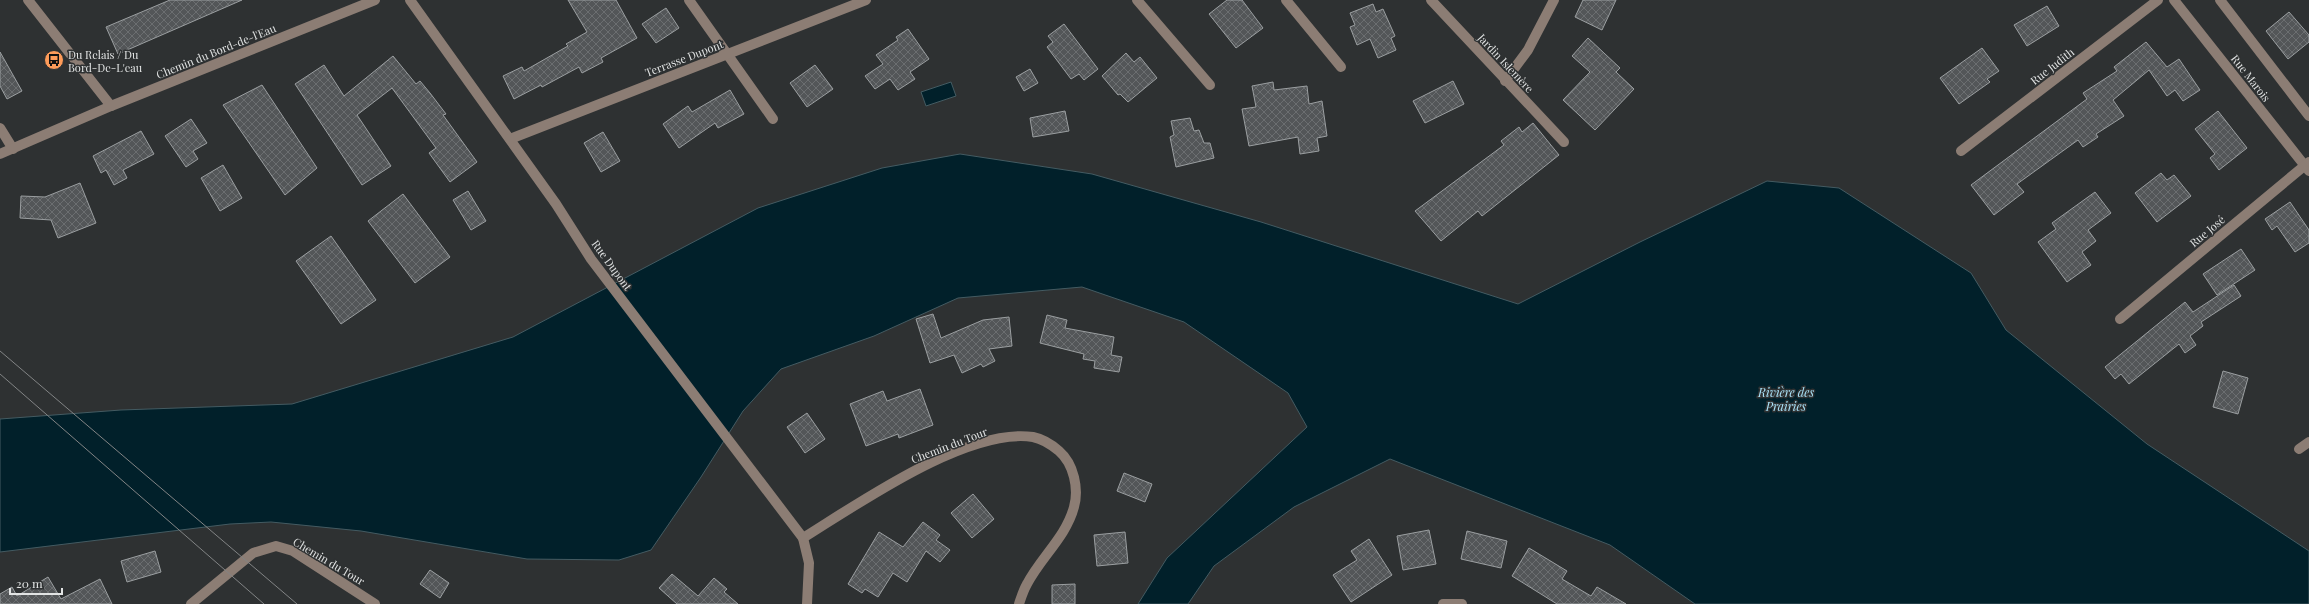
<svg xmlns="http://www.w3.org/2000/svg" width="2309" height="604" font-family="'Playfair Display',serif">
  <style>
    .water { fill: #01202a; stroke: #445b62 }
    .building { fill: url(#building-cross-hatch); stroke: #9b9fa1 }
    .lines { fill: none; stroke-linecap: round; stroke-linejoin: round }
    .minor { stroke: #8c7d74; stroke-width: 10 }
    .tram { stroke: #828485; stroke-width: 1 }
    .labels { text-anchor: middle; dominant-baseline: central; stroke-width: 3; stroke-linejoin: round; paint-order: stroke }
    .street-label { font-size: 11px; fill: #e2e4e4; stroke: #2e3132 }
    .poi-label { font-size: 11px; fill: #e2e4e4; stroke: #2e3132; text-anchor: start }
    .water-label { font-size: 12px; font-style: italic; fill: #a9e2f8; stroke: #2e3132 }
  </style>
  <defs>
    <pattern id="building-cross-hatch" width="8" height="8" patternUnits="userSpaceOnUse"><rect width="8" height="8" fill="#535658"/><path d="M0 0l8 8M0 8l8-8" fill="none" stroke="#6b6e70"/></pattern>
  </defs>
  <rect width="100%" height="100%" fill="#2e3132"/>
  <g class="water">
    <polygon points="951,82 956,96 926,106 921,92"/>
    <polygon points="960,154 1092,174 1261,222 1518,304 1640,242 1767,181 1839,188 1971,273 2006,330 2147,444 2309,551 2309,604 1695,604 1610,545 1390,459 1294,507 1214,566 1188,604 1138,604 1167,558 1307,427 1288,393 1184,322 1082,287 958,298 874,336 781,369 743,411 701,477 651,550 619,560 527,559 361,531 271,522 230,524 0,552 0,419 121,410 292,404 513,337 758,208 882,168"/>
  </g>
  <g class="building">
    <polygon points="170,0 242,0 118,54 106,27"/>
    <polygon points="568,0 616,0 637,38 601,58 603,62 582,73 579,67 542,87 541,85 514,99 503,76 522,67 524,71 568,46 566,44 587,32"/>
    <polygon points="1227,0 1242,0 1263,28 1236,48 1209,14"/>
    <polygon points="1583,0 1616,0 1602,30 1575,17"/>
    <polygon points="1373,4 1376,12 1383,9 1395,36 1391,38 1396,50 1378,58 1370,39 1357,45 1350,27 1355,25 1350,13"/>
    <polygon points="2047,6 2059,26 2027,46 2014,25"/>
    <polygon points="666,8 679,28 656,43 642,24"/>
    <polygon points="2289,12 2309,35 2309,42 2288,59 2266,31"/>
    <polygon points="1064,24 1098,69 1084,80 1079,74 1071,79 1047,47 1053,42 1048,36"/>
    <polygon points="908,29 929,59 910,72 915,79 898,90 890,79 875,89 865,76 883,64 876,55 898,40 896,37"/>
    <polygon points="1588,38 1620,68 1616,72 1634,89 1595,130 1563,100 1590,72 1572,56"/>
    <polygon points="2146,42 2167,67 2179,59 2200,90 2183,101 2175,90 2167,96 2149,70 2113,100 2124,116 2096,134 2098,137 2083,147 2078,140 2017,184 2024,192 1994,215 1971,185 2087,99 2083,93 2117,71 2114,67"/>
    <polygon points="1982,48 1999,71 1987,79 1990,82 1959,104 1940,78"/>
    <polygon points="0,52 22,91 7,99 0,86"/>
    <polygon points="1126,53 1134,62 1140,57 1157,78 1128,102 1120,94 1118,95 1102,76"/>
    <polygon points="393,56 416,84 420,81 430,93 446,114 443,115 477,162 450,182 429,153 436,148 392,88 357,115 391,166 362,185 295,84 324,65 344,96"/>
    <polygon points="815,65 833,89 807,107 790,83"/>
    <polygon points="1030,69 1038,83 1024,91 1016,77"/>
    <polygon points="1453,81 1464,104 1425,123 1413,101"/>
    <polygon points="1273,82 1274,90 1307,86 1309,104 1322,101 1327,136 1317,138 1319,151 1300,154 1298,137 1249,146 1242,109 1256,107 1252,86"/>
    <polygon points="262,85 317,168 285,195 223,105"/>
    <polygon points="730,90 744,114 718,128 715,123 679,148 663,124 688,106 692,112"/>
    <polygon points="1065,111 1069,131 1033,137 1030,118"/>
    <polygon points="2218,111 2247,148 2219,170 2210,158 2215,154 2195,129"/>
    <polygon points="1190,118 1194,131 1199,130 1204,143 1210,143 1214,158 1176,167 1170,137 1174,135 1171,121"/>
    <polygon points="191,119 207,143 193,151 198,159 186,167 165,136"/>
    <polygon points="1533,123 1559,155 1482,216 1478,211 1441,241 1415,211 1504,145 1501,141 1519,127 1522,132"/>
    <polygon points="141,131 154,154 123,170 127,178 114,185 106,170 101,173 93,156"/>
    <polygon points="603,132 620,161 601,172 584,143"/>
    <polygon points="223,165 242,198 220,211 201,178"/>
    <polygon points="2161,173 2167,180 2174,175 2191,196 2157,222 2135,193"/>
    <polygon points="80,183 96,223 58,238 51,220 20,218 21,196 45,197"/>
    <polygon points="468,191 486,221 471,230 453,200"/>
    <polygon points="2095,192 2111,213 2088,230 2096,241 2082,252 2091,265 2067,282 2038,242 2056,229 2052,223"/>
    <polygon points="403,194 450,257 415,283 368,221"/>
    <polygon points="2290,202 2309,230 2309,243 2295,252 2277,226 2272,230 2265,219"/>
    <polygon points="331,236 376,300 341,324 296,261"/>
    <polygon points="2241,249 2255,270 2217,295 2203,274"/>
    <polygon points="2234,285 2241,296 2201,322 2203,326 2190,336 2196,345 2185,353 2179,344 2129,384 2121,374 2115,379 2105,367 2185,302 2193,312"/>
    <polygon points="933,314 941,338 983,320 1009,317 1012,346 989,349 995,361 983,367 981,364 962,373 954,355 930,363 916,319"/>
    <polygon points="1047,315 1067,320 1065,328 1114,337 1111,355 1122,357 1119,372 1094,368 1095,361 1083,359 1084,354 1040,343"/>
    <polygon points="2223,371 2248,378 2238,414 2213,407"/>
    <polygon points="920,389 933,425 899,438 898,434 866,446 850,404 883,391 887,401"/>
    <polygon points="807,413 825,439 805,453 787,427"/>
    <polygon points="1124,473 1152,484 1145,502 1117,491"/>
    <polygon points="973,494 994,519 972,538 951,513"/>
    <polygon points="923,522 940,535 936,540 950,550 940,562 926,551 907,582 893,573 878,597 865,589 862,593 848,584 879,532 903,547"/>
    <polygon points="1429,530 1436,564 1403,570 1397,536"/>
    <polygon points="1467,531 1507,541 1501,568 1461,559"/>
    <polygon points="1125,532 1128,563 1097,566 1094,535"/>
    <polygon points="1369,539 1392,575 1351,602 1333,575 1357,560 1351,551"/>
    <polygon points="1529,548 1567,571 1562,579 1591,596 1597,587 1626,604 1557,604 1512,576"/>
    <polygon points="155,551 161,572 127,582 121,561"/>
    <polygon points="430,570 449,583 440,598 420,584"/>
    <polygon points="672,574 698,596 714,578 727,589 724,592 738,604 677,604 659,588"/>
    <polygon points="48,577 61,599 100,579 112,604 0,604 0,594 12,587 17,596"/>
    <polygon points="1075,584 1075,604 1052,604 1052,585"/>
  </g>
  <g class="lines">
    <g class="minor">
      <polyline points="28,0 111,106"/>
      <polyline points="410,0 556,204 591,259 803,538 809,563 807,604"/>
      <polyline points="689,0 773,119"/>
      <polyline points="1137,0 1210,85"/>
      <polyline points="1286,0 1341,67"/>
      <polyline points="1431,0 1564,142"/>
      <polyline points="2174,0 2309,171"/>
      <polyline points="2220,0 2309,116"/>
      <polyline points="1505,81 1528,50 1554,0"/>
      <polyline points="0,128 13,149"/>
      <polyline points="510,139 866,0"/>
      <polyline points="1961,151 2158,0"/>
      <polyline points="0,154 111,106 375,0"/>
      <polyline points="2120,319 2309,162"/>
      <polyline points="2299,449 2309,442"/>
      <path d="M803 538C858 504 967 427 1033 437 1043 439 1052 445 1059 451 1074 464 1079 489 1074 507 1066 537 1041 557 1027 584 1023 591 1021 598 1019 604"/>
      <polyline points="191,604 253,553 276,546 293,551 375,604"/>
      <polyline points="1443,604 1462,604"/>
    </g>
    <g class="tram">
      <polyline points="0,351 297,604"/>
      <polyline points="0,374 264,604"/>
    </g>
  </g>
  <defs>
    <symbol id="bus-disc" viewBox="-11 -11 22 22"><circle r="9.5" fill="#fe9b59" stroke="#2e3132"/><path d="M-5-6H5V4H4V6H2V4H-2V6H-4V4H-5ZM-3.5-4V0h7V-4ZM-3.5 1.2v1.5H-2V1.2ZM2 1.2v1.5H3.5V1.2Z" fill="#111"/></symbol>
  </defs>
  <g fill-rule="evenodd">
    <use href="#bus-disc" x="43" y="49" width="22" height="22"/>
  </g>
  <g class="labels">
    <g class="street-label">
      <text transform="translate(216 51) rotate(-22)">Chemin du Bord-de-l'Eau</text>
      <text transform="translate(684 58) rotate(-21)">Terrasse Dupont</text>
      <text transform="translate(1506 63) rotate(47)">Jardin Islemère</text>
      <text transform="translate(2052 66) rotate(-38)">Rue Judith</text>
      <text transform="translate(2251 78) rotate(52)">Rue Marois</text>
      <text transform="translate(2207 231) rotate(-40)">Rue José</text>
      <text transform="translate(612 265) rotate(54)">Rue Dupont</text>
      <text transform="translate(949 445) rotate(-21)">Chemin du Tour</text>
      <text transform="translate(329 561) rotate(31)">Chemin du Tour</text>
    </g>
    <g class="poi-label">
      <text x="68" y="54">Du Relais / Du<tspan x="68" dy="13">Bord-De-L'eau</tspan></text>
    </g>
    <g class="water-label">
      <text x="1786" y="392">Rivière des<tspan x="1786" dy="14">Prairies</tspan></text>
    </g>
  </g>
  <path d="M10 588v6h52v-6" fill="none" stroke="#e2e4e4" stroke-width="2"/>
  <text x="16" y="588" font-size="12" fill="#e2e4e4" stroke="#2e3132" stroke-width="3" paint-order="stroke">20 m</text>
</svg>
